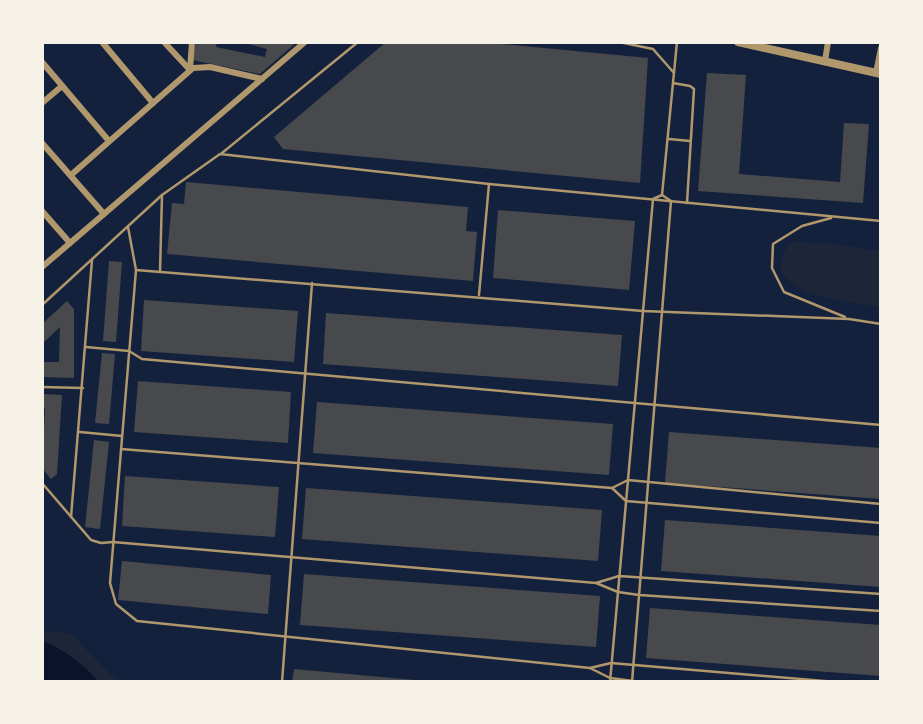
<svg xmlns="http://www.w3.org/2000/svg" width="923" height="724" font-family="Barlow,sans-serif">
  <style>
    .green { fill: #1d2539 }
    .water { fill: #0b132b }
    .building { fill: #48494c }
    .lines { fill: none; stroke-linecap: round; stroke-linejoin: round }
    .service { stroke: #b1986c; stroke-width: 2.5 }
    .minor { stroke: #b1986c; stroke-width: 6 }
    .tertiary { stroke: #b1986c; stroke-width: 8 }
  </style>
  <rect width="100%" height="100%" fill="#14213d"/>
  <g class="green">
    <path d="M792 242 834 244 881 251V307C853 302 746 293 792 242Z"/>
    <path d="M42 630 71 634 110 674 124 682H99C84 665 64 649 42 641Z"/>
  </g>
  <path class="water" d="M42 641C64 649 84 665 99 682H42Z"/>
  <g class="building">
    <polygon points="196,42 217,42 216,47 265,57 267,49 241,42 297,42 260,74 192,60"/>
    <polygon points="386,42 503,42 503,44 648,58 640,183 283,149 274,137"/>
    <polygon points="707,73 746,75 739,174 840,182 844,123 869,124 863,203 698,191"/>
    <polygon points="186,182 468,207 466,231 477,232 473,281 167,254 172,203 184,204"/>
    <polygon points="498,210 635,221 629,290 493,278"/>
    <polygon points="109,261 122,262 116,342 103,341"/>
    <polygon points="144,300 298,311 294,362 141,351"/>
    <polygon points="67,301 74,309 74,378 42,377 42,362 59,362 60,327 42,344 42,324"/>
    <polygon points="326,313 622,335 618,386 323,364"/>
    <polygon points="102,353 115,354 109,424 95,423"/>
    <polygon points="138,381 291,392 288,443 134,432"/>
    <polygon points="42,394 62,395 57,474 51,479 42,468 45,408 42,408"/>
    <polygon points="317,402 613,424 609,475 313,453"/>
    <polygon points="669,432 881,448 881,499 665,483"/>
    <polygon points="94,440 109,442 100,529 85,527"/>
    <polygon points="125,476 279,487 275,537 122,526"/>
    <polygon points="306,488 602,510 598,561 302,539"/>
    <polygon points="665,520 881,536 881,587 661,571"/>
    <polygon points="122,561 271,575 268,614 118,600"/>
    <polygon points="304,574 600,596 596,647 300,625"/>
    <polygon points="650,608 881,625 881,676 646,658"/>
    <polygon points="294,669 414,680 414,682 292,682"/>
  </g>
  <g class="lines">
    <g class="service">
      <polyline points="619,42 653,49 674,73"/>
      <polyline points="673,83 690,86 694,89 687,203"/>
      <polyline points="669,139 690,141"/>
      <polyline points="222,153 358,42"/>
      <polyline points="662,195 677,42"/>
      <polyline points="831,218 802,226 773,244 772,268 784,292 845,317"/>
      <polyline points="128,227 136,270 110,583 116,604 137,621 590,668 611,663 836,682"/>
      <polyline points="136,270 643,311 849,319 881,324"/>
      <polyline points="160,272 162,195"/>
      <polyline points="479,295 489,184"/>
      <polyline points="42,305 162,195 220,154 489,184 881,221"/>
      <polyline points="86,347 129,351 142,359 881,425"/>
      <polyline points="42,387 83,388"/>
      <polyline points="80,432 122,436"/>
      <polyline points="121,449 612,488 628,480 881,504"/>
      <polyline points="42,483 91,540 101,543 113,542 596,583 618,592 639,595 881,611"/>
      <polyline points="612,488 626,501 881,523"/>
      <polyline points="71,517 92,260"/>
      <polyline points="596,583 619,576 881,594"/>
      <polyline points="590,668 610,678 641,682"/>
      <polyline points="282,682 312,283"/>
      <polyline points="610,682 653,199 662,195"/>
      <polyline points="632,682 671,201 662,195"/>
    </g>
    <g class="minor">
      <polyline points="102,42 153,103"/>
      <polyline points="164,42 190,70"/>
      <polyline points="825,61 828,42"/>
      <polyline points="42,62 109,141"/>
      <polyline points="190,70 192,42"/>
      <polyline points="876,73 881,48"/>
      <polyline points="42,103 62,86"/>
      <polyline points="42,143 104,214"/>
      <polyline points="71,175 193,68 210,67 262,79"/>
      <polyline points="42,211 70,243"/>
      <polyline points="42,267 305,42"/>
    </g>
    <polyline class="tertiary" points="738,42 881,74"/>
  </g>
  <rect width="923" height="724" fill="none" stroke="#f6f1e7" stroke-width="88"/>
</svg>
